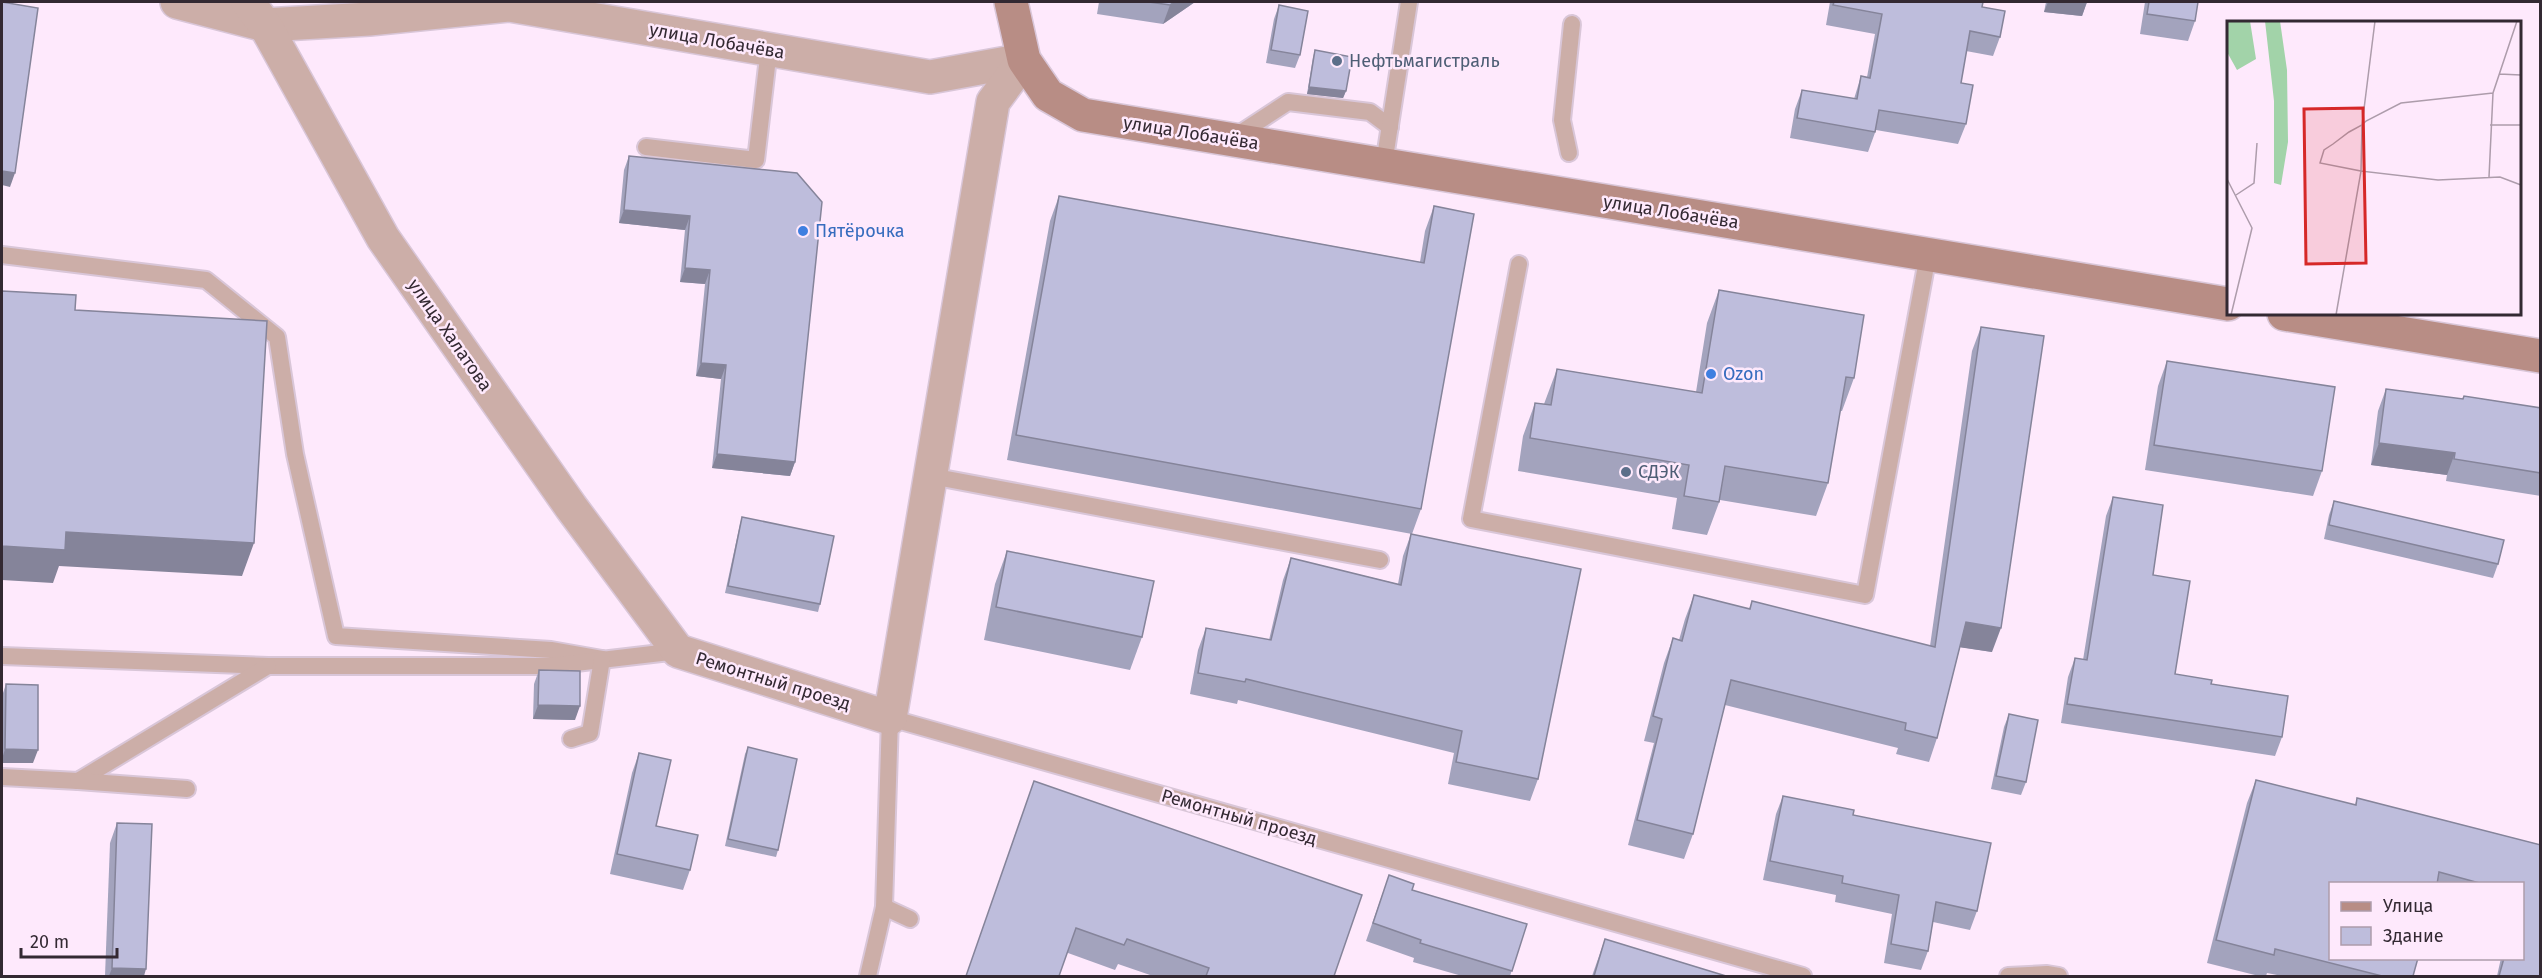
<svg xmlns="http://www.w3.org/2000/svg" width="2542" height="978" font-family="'Fira Sans',sans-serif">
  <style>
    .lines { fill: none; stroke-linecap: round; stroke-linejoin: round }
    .service-casing { stroke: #d9c6d8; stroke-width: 20 }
    .minor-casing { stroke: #d9c6d8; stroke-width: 36 }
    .secondary-casing { stroke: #d9c6d8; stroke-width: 36 }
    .service { stroke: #ccaea8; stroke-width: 16 }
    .minor { stroke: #ccaea8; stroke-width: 33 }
    .secondary { stroke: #b88d85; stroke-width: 33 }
    .wall { fill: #a3a3bd }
    .shaded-wall { fill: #85849a }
    .building { fill: #bebddc; stroke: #85849a; stroke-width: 1.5 }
    .service-dot { fill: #5c6f8a; stroke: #fee9fc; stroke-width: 2 }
    .shop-dot { fill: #3f7fe0; stroke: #fee9fc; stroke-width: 2 }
    .labels { text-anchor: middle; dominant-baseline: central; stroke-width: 5; stroke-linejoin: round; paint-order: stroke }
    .street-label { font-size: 18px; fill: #332932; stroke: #fee9fc }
    .service-label { font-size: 18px; fill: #4e5e75; stroke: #fee9fc; text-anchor: start }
    .shop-label { font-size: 18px; fill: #366cbe; stroke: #fee9fc; text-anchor: start }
    .inset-road { fill: none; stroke: #ad9cab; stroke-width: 1.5 }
    .view { fill: #d62828; fill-opacity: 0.15; stroke: #d62828; stroke-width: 3 }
    .inset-edge { fill: none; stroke: #332932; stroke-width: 3 }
  </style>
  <rect width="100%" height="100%" fill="#fee9fc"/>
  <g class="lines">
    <defs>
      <g id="service">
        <polyline points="1233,138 1288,102 1370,112 1390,127"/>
        <polyline points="646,147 756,160 769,49"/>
        <polyline points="1569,153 1562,120 1572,24"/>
        <polyline points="1384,164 1409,2"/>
        <polyline points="2,255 206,280 277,337 295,454 336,636 551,650 602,659"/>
        <polyline points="1519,264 1471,519 1865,595 1928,255"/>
        <polyline points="931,476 1380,560"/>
        <polyline points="2,656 268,666 550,666 678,651"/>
        <polyline points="571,739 590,733 602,659"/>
        <polyline points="2,777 78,781 268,666"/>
        <polyline points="78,781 187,789"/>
        <polyline points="884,907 910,919"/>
        <polyline points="868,976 884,907 890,718 1803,976"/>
        <polyline points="2008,976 2047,974 2059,976"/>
      </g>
      <g id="minor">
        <polyline points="177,2 265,25 369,19 509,5 930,77 1024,60"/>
        <polyline points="248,2 265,25 383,238 571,507 678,651 890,718 993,102 1024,60"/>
      </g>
      <g id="secondary">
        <polyline points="1011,2 1024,60 1048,95 1083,115 2228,304"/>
        <polyline points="2284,314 2540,356"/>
      </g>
    </defs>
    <use href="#service" class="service-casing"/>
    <use href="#minor" class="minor-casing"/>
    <use href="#secondary" class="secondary-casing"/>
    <use href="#service" class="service"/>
    <use href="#minor" class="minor"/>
    <use href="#secondary" class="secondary"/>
  </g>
  <g class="wall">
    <polygon points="1099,2 1195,2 1163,24 1097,14"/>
    <polygon points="1830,2 1983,2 1982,7 2000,37 1993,56 1966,51 1961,83 1966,124 1958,144 1876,130 1868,152 1790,138 1795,109 1802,90 1854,99 1861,76 1867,77 1875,34 1826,25"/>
    <polygon points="2046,2 2087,2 2082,16 2044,12"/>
    <polygon points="2145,2 2198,2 2195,21 2188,41 2140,34"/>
    <polygon points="1279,5 1300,55 1295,68 1266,63 1274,19"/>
    <polygon points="1315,50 1346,91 1343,98 1307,94 1313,57"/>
    <polygon points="629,156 797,173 795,462 790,476 712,468 721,379 696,376 705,284 680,282 685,230 619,223 624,170"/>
    <polygon points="1059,196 1420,262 1425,231 1434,206 1421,509 1412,534 1007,460 1050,221"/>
    <polygon points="1719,290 1854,378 1842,411 1840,411 1828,483 1816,516 1720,500 1707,535 1672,529 1677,498 1518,471 1523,436 1535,403 1544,404 1557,369 1696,392 1707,323"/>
    <polygon points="1981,327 1992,652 1960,647 1937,738 1929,762 1896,754 1898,748 1725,705 1693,834 1684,859 1628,845 1654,743 1644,741 1664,663 1673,638 1679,640 1685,619 1694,595 1749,609 1752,601 1930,646 1972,351"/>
    <polygon points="2167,361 2322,471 2313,496 2145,470 2158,386"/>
    <polygon points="2386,389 2462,399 2464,396 2541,408 2541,496 2446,481 2447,475 2371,465 2378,411"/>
    <polygon points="2113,497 2153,575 2175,674 2211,684 2282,737 2275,756 2061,723 2068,677 2075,658 2083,660 2106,516"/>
    <polygon points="2334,501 2498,564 2493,578 2324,539 2329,515"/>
    <polygon points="742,517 820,604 818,612 725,593 740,524"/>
    <polygon points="1411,534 1538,779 1530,801 1448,784 1454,753 1238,700 1237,704 1190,694 1198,650 1206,628 1269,640 1283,580 1291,558 1398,584 1403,556"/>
    <polygon points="1007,551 1142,637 1130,670 984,640 995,584"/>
    <polygon points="539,670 575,720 533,719 534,684"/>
    <polygon points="6,684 33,763 2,763 2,696"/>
    <polygon points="2009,714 2026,782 2021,795 1991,789 2004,727"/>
    <polygon points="748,747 778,850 776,857 725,846 745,754"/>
    <polygon points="639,753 656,826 690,870 683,890 610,874 632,773"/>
    <polygon points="2256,780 2355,805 2357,798 2541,845 2541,976 2497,976 2501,958 2523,958 2523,884 2331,884 2413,976 2282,976 2267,973 2266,976 2259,976 2207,963 2247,803"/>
    <polygon points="1783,796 1853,815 1977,911 1970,930 1933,922 1928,951 1921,970 1884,963 1892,914 1835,902 1836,895 1763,880 1776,814"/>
    <polygon points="1025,806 1334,976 1153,976 1118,964 1115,970 1068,953"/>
    <polygon points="117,823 144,976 105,976 110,843"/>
    <polygon points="1389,875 1412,890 1527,924 1510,976 1462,976 1413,962 1414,958 1366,941"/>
    <polygon points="1605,939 1726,976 1592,976"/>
  </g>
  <g class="shaded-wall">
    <polygon points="1174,2 1195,2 1163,24 1170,5"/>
    <polygon points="2048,2 2087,2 2082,16 2044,12"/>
    <polygon points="1309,87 1346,91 1343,98 1307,94"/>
    <polygon points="2,171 15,173 10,187 2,185"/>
    <polygon points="624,210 690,216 685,230 619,223"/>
    <polygon points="685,268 710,270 705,284 680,282"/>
    <polygon points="701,363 726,365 721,379 696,376"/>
    <polygon points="2379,443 2455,453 2447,475 2371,465"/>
    <polygon points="717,454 795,462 790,476 712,468"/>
    <polygon points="66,532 254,543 242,576 59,566 53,583 2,580 2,546"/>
    <polygon points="1966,622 2001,628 1992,652 1958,647"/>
    <polygon points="538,705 580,706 575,720 533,719"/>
    <polygon points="5,749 38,750 33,763 2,763 2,759"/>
    <polygon points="112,968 146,969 144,976 109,976"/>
  </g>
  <g class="building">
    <polygon points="2,2 38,8 15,173 2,171"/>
    <polygon points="1149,2 1174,2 1170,5"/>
    <polygon points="1834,2 1983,2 1982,7 2005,11 2000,37 1970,31 1961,83 1973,85 1966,124 1879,110 1875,132 1797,118 1802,90 1857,99 1861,76 1870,78 1882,14 1833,5"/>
    <polygon points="2149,2 2198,2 2195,21 2147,14"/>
    <polygon points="1279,5 1308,11 1300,55 1271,50"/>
    <polygon points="1315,50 1352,57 1346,91 1309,87"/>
    <polygon points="629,156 797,173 822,202 795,462 717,454 726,365 701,363 710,270 685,268 690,216 624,210"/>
    <polygon points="1059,196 1424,263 1434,206 1474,214 1421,509 1016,435"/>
    <polygon points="1719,290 1864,315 1854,378 1846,377 1828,483 1725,466 1719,502 1684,496 1689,465 1530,438 1535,403 1551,405 1557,369 1702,393"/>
    <polygon points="2,291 76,295 75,310 267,321 254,543 66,532 65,550 2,546"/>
    <polygon points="1981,327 2044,336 2001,628 1966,622 1937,738 1905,730 1906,723 1731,680 1693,834 1637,820 1662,719 1653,716 1673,638 1682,641 1694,595 1750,609 1752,601 1935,647"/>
    <polygon points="2167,361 2335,387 2322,471 2154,445"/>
    <polygon points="2386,389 2463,399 2464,396 2541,408 2541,473 2454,459 2455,453 2379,443"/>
    <polygon points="2113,497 2163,505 2153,575 2190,581 2175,674 2212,680 2211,684 2288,696 2282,737 2067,704 2075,658 2087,660"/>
    <polygon points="2334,501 2504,540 2498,564 2329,525"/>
    <polygon points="742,517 834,536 820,604 728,586"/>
    <polygon points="1411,534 1581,569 1538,779 1456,762 1462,731 1246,679 1245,682 1198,673 1206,628 1271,640 1291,558 1401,585"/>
    <polygon points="1007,551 1154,581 1142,637 996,607"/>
    <polygon points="539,670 580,671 580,706 538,705"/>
    <polygon points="6,684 38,685 38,750 5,749"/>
    <polygon points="2009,714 2038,720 2026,782 1996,776"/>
    <polygon points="748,747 797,759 778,850 728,839"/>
    <polygon points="639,753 671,760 656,826 698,835 690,870 617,854"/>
    <polygon points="2256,780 2356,805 2357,798 2541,845 2541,976 2499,976 2504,958 2523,958 2523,884 2483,884 2439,872 2437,884 2331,884 2331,958 2418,958 2413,976 2382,976 2275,949 2274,955 2216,940"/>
    <polygon points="1034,781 1362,895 1334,976 1206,976 1209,968 1127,939 1124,945 1076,928 1059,976 966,976"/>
    <polygon points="1783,796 1854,810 1853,815 1991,843 1977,911 1936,902 1928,951 1891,944 1899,895 1842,883 1843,876 1770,861"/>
    <polygon points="117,823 152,824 146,969 112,968"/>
    <polygon points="1389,875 1414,884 1412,890 1527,924 1512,971 1420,943 1421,940 1373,923"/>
    <polygon points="1605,939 1726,976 1594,976"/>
  </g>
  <g class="service-dot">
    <circle cx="1337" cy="61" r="6"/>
    <circle cx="1626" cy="472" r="6"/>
  </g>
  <g class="shop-dot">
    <circle cx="803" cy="231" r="6"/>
    <circle cx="1711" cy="374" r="6"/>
  </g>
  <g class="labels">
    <g class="street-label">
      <text transform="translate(717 41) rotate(10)">улица Лобачёва</text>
      <text transform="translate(1191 133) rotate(9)">улица Лобачёва</text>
      <text transform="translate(1671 212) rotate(9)">улица Лобачёва</text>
      <text transform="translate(450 335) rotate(55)">улица Халатова</text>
      <text transform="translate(773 681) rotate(17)">Ремонтный проезд</text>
      <text transform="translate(1239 817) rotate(16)">Ремонтный проезд</text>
    </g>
    <g class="service-label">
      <text x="1349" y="61">Нефтьмагистраль</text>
      <text x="1638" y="472">СДЭК</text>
    </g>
    <g class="shop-label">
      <text x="815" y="231">Пятёрочка</text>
      <text x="1723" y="374">Ozon</text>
    </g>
  </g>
  <g transform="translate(2227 21)">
    <rect width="294" height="294" fill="#fee9fc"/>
    <path d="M0 0H23L29 38 10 49 0 31ZM38 0H53L60 49 61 121 54 164 47 162V80Z" fill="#a2d3a9"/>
    <path class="inset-road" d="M148 0 135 104 134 150 93 142 97 129 106 123 122 111 135 104 139 100 174 82 266 72M272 53 294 54M263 104H294M262 156 266 72 290 0M0 158 25 207 4 294M9 174 27 162 30 122M109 294 134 150 211 159 273 156 294 164"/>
    <path class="view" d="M136 87 139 242 79 243 77 88Z"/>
    <rect width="294" height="294" class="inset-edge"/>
  </g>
  <rect width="2542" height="978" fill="none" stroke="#332932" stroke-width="6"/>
  <rect x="2329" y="882" width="195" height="78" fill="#fee9fc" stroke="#ad9cab" stroke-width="1.5"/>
  <rect x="2341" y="902" width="30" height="9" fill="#b88d85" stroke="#ad9cab" stroke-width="1.5"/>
  <text x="2383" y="912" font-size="18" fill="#332932">Улица</text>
  <rect x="2341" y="927" width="30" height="18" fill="#bebddc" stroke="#ad9cab" stroke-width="1.5"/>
  <text x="2383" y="942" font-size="18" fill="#332932">Здание</text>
  <path d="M21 948v9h96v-9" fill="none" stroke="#332932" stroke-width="3"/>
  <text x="30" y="948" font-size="18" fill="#332932" stroke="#fee9fc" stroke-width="4.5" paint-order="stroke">20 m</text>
</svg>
